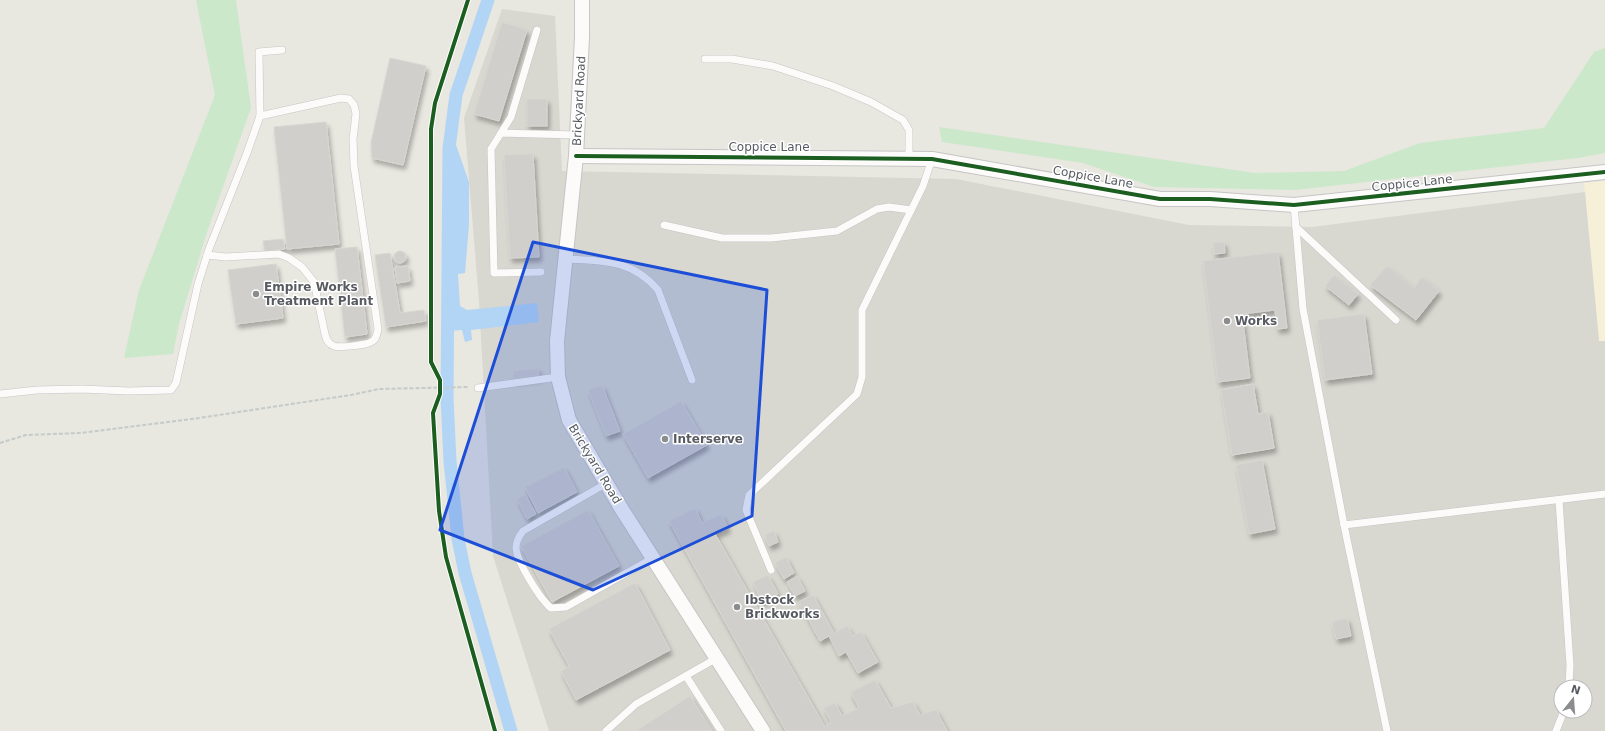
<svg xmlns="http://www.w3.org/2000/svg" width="1605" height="731" font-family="'DejaVu Sans',sans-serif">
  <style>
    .commercial { fill: #f5f0d7 }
    .industrial { fill: #d8d7d0; fill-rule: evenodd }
    .green { fill: #cce8cb }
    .water { fill: #b2d5f6 }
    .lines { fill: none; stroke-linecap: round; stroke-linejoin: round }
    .canal { stroke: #b2d5f6; stroke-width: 13 }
    .building { fill: #d0cfcb; stroke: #d8d6d0; filter: url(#shadow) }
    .lane-casing { stroke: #c5c6c5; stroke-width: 8 }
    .street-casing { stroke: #c5c6c5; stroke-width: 16 }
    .path { stroke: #c4cbc8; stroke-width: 2; stroke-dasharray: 4 2; stroke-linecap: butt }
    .lane { stroke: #fcfbfa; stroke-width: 7 }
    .street { stroke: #fcfbfa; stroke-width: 14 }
    .cycleway-casing { stroke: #fff; stroke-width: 6 }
    .cycleway { stroke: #1b5e20; stroke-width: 4 }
    .marked { fill: #1d4ed8; fill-opacity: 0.2; stroke: #1d4ed8; stroke-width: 3; stroke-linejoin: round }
    .poi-dot { fill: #8a8c8d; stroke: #fff; stroke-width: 1.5 }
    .labels { text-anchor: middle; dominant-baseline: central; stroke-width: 3; stroke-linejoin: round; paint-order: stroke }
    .street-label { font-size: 12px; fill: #575b61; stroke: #fff }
    .poi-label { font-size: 12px; font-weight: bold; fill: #575b61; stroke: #fff; text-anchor: start }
  </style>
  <defs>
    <filter id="shadow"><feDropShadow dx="2.5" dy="4.5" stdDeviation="2" flood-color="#0004"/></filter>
  </defs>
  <rect width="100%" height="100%" fill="#e8e7e0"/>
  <polygon class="commercial" points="1605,181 1605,341 1599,342 1584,183"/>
  <path class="industrial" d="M502 9 555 16 562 171 956 179 1189 225 1312 227 1585 192 1599 341H1605V731H549L493 556 479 301 464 118ZM1561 687H1585V711H1561Z"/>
  <g class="green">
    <polygon points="196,0 236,0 251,108 208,229 179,324 173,354 124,358 139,290 215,95"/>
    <polygon points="1605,48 1605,153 1578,158 1295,190 1154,187 1083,163 942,142 939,127 1255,173 1344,171 1420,143 1544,128 1594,52"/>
  </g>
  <polygon class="water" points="450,128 469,182 469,225 465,273 458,274 460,306 467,310 537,303 539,322 471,330 472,340 465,342 462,330 448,331 449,148"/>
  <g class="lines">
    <polyline class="canal" points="488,0 456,95 449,148 447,398 450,461 458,539 465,573 511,731"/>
  </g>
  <g class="building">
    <polygon points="502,22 527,30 499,121 474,114"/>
    <polygon points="390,58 426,66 403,165 372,158 371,143"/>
    <rect x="527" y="99" width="20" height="27"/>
    <polygon points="326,122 339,244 287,249 274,127"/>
    <polygon points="533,154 539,257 510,258 504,155"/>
    <polygon points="283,239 285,249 265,251 263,241"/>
    <polygon points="1224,242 1225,253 1214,254 1213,243"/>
    <polygon points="357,247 367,334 345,337 335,249"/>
    <circle cx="400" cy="257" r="6"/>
    <polygon points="1278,252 1287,328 1277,329 1275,310 1242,314 1250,378 1218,382 1203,261"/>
    <polygon points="390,253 400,313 424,310 426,321 386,327 375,255"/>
    <polygon points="276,264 283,318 236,324 228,270"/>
    <polygon points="408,266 410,281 397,283 395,267"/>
    <polygon points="1387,266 1414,288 1422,277 1439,291 1416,320 1370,285"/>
    <polygon points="1334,275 1358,294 1349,305 1325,286"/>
    <polygon points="1364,314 1372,374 1325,380 1317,320"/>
    <polygon points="538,368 539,377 514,380 513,371"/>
    <polygon points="1253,384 1258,414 1268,412 1274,448 1232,455 1221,390"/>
    <polygon points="1253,384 1258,414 1268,412 1274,448 1232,455 1221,390"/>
    <polygon points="602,385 620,431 606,436 588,390"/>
    <polygon points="681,401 707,445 648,478 623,434"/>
    <polygon points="1262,460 1275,529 1249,534 1236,465"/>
    <polygon points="564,467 577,492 538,513 525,487"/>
    <polygon points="525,494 536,514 527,519 517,499"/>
    <polygon points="695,508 702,523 721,514 728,528 715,534 825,727 831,722 824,708 835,703 842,716 859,708 851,692 875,680 891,708 913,702 920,715 936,710 947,731 786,731 669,521"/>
    <polygon points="695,508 702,523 721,514 728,528 715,534 825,727 831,722 824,708 835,703 842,716 859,708 851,692 875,680 891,708 913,702 920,715 936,710 947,731 786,731 669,521"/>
    <polygon points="588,510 619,566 552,602 521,546"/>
    <polygon points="774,531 778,542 769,546 765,535"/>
    <polygon points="786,557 794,573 784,579 775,563"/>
    <polygon points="768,575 778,594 762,602 753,582"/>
    <polygon points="797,576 805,591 795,596 787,582"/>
    <polygon points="635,583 670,650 576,700 561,671 569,666 549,629"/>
    <polygon points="813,595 834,633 847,626 853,636 861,632 878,662 858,673 846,652 839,656 829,636 820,641 799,602"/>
    <polygon points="1347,618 1351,636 1336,639 1332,622"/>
    <polygon points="690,696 712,731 636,731"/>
  </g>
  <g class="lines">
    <defs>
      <g id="lane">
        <polyline points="705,59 732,59 773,66 833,86 871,102 903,120 909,130 909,159"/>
        <polyline points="501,133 511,117 537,30"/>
        <polyline points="1294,205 1303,309 1344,525 1387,731"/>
        <polyline points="664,225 722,238 771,238 837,231 877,209 889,207 911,210"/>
        <polyline points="1296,227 1396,320"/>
        <path d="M207 255 226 257 279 254 289 258 302 267 314 282 325 334C326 339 328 344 334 346 339 348 366 345 371 342 376 340 377 334 378 329L354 166 353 139 356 114 354 105 349 99 341 98 260 116"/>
        <path d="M566 259C603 261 632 259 658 290L692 380"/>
        <polyline points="541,272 494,273 491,149 501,133 577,135"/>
        <polyline points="478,388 558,377"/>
        <polyline points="0,394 37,390 82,389 128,391 171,390 176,383 198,284 209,249 247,153 260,116 259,52 282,50"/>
        <path d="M607 483 523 531C519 536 516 542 516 548 517 562 540 599 551 608L566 607 653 558"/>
        <polyline points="1559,500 1570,665 1569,687"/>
        <polyline points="1344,525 1605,494"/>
        <polyline points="771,570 746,510 749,495 857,394 862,377 862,310 923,186 932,159"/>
        <polyline points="686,676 721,731"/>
        <polyline points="606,731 636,704 717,658"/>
        <polyline points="1556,731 1564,711"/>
      </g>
      <g id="street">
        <polyline points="582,0 582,37 576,156 557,341 558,377 569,420 621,508 763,731"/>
        <polyline points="576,156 932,159 1160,199 1210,199 1294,205 1605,172"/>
      </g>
    </defs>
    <use href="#lane" class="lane-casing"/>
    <use href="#street" class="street-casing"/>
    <polyline class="path" points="0,443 26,435 80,433 199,418 351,395 379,389 469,387"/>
    <use href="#lane" class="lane"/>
    <use href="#street" class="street"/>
    <defs>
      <g id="cycleway">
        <polyline points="468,0 435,103 431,129 431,362 440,380 440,394 433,413 439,511 446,557 495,731"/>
        <polyline points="576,156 932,159 1160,199 1210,199 1294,205 1605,172"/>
      </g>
    </defs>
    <use href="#cycleway" class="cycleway-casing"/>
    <use href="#cycleway" class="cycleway"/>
  </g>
  <path class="marked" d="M533 242 767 290 752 516 593 590 440 530Z"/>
  <g class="poi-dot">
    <circle cx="256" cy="294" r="4"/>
    <circle cx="1227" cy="321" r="4"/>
    <circle cx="665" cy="439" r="4"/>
    <circle cx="737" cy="607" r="4"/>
  </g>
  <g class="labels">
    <g class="street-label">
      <text transform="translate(579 101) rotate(-87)">Brickyard Road</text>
      <text x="769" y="147">Coppice Lane</text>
      <text transform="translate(1093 177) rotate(10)">Coppice Lane</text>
      <text transform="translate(1412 183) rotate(-6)">Coppice Lane</text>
      <text transform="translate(595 464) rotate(59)">Brickyard Road</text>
    </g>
    <g class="poi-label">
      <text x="264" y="287">Empire Works<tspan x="264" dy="14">Treatment Plant</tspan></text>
      <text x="1235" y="321">Works</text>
      <text x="673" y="439">Interserve</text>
      <text x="745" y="600">Ibstock<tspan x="745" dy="14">Brickworks</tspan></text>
    </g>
  </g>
  <g transform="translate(1573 699) rotate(17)"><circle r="19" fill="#ffffff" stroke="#bcbdc0"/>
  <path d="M0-3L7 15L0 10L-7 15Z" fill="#8a8c8d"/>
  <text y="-6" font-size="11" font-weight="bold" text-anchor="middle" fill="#575b61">N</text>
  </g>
</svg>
